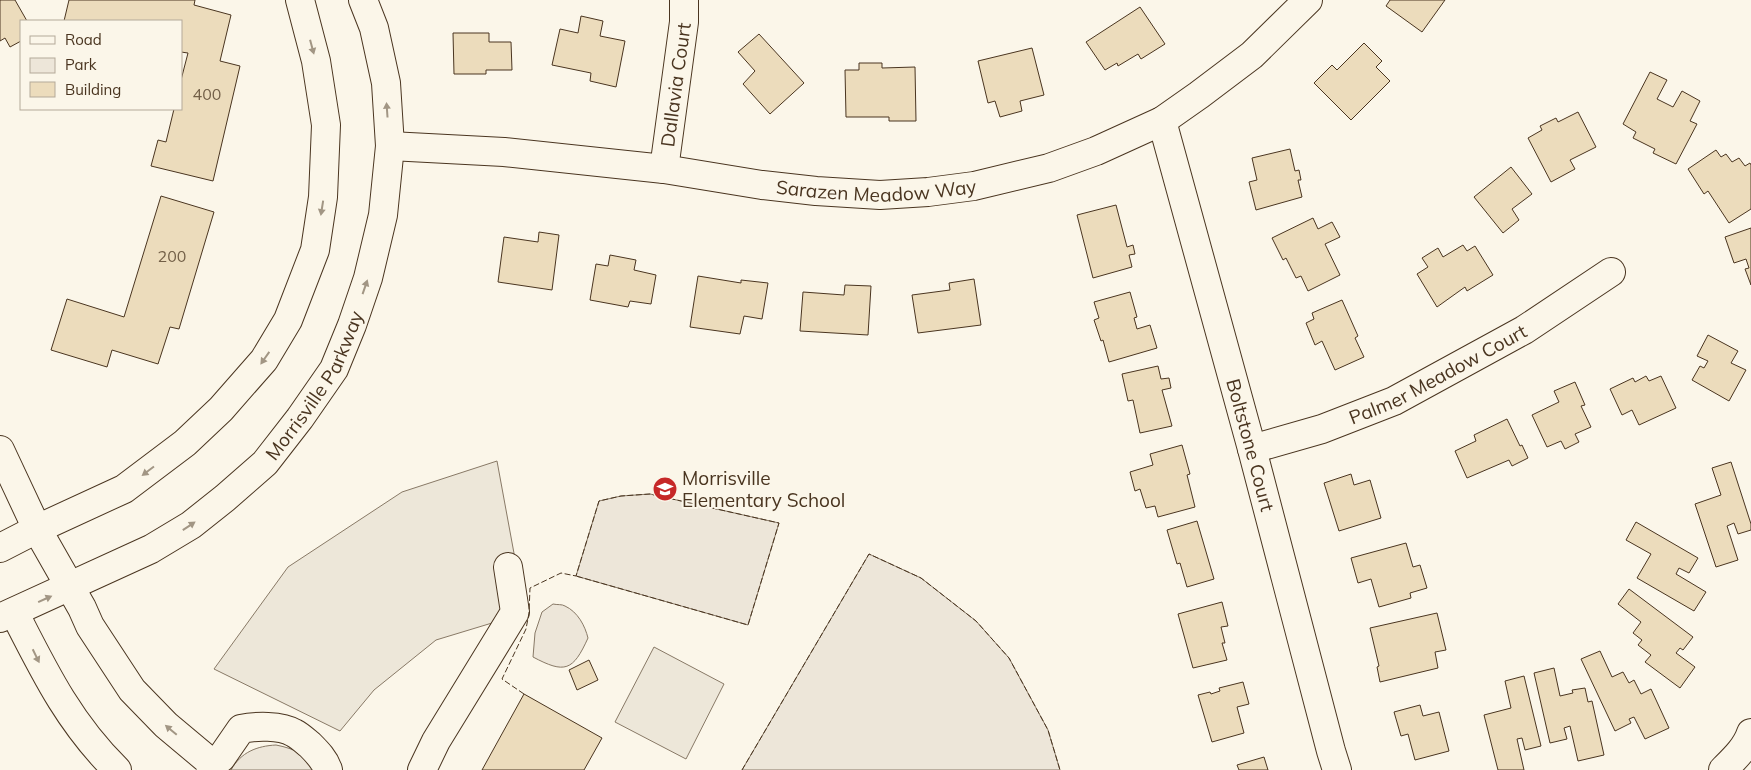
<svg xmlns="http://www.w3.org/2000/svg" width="1751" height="770" font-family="Mulish,sans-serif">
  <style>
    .green { fill: #ede6d9; stroke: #887966 }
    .parking { fill: #ede7d9; stroke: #887966 }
    .building { fill: #ecdcbc; stroke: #4a3520 }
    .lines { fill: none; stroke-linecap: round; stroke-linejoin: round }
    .minor-casing { stroke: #4a3520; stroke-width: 30 }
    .major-casing { stroke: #4a3520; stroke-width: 30 }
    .minor { stroke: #fbf6e9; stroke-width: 28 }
    .major { stroke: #fbf6e9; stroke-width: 28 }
    .fence { stroke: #4a3520; stroke-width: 1; stroke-dasharray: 6 2.5; stroke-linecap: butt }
    .oneway { fill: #a29684 }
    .labels { text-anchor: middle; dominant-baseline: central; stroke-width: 4; stroke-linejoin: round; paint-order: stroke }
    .number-label { font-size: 16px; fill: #725f47 }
    .street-label { font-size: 19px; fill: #4a3520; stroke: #fbf6e9 }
    .poi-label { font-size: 19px; fill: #4a3520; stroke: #fbf6e9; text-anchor: start }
  </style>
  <rect width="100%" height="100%" fill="#fbf6e9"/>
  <g class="green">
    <polygon points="650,494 779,523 748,625 576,576 599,501 621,496"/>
    <polygon points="869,554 921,578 976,621 1009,658 1048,730 1060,770 742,770"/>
    <path d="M553 604C557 605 562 604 565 606 578 612 585 626 588 638 573 671 565 674 533 657L535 633 542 612Z"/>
    <path d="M276 745C296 749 304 754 317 770H231C241 752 257 746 276 745Z"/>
  </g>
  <g class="parking">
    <polygon points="497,461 525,613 436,640 374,690 340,731 214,669 288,567 402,492"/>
    <polygon points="654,647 724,684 686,759 615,722"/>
  </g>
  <g class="building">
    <polygon points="0,0 15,0 27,21 21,21 21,41 10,47 5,38 0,41"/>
    <polygon points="69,0 195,0 194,5 231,15 220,61 240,66 213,181 151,166 158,140 166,142 174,109 181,109 181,80 188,53 181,52 181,21 64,21"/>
    <polygon points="1390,0 1445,0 1422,32 1386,6"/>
    <polygon points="1140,7 1165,44 1141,59 1138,54 1118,66 1117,63 1105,70 1086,42"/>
    <polygon points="581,16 603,21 600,36 625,41 616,87 590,81 591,73 552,65 560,29 578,33"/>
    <polygon points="453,33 489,33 489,42 511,42 512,70 486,70 486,74 454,74"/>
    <polygon points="759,34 804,83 770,114 743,84 755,71 738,52"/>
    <polygon points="1364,43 1382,61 1376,67 1390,81 1351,120 1314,83 1332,65 1337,70"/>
    <polygon points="1032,48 1044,95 1020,101 1022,111 1000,117 995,101 988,103 978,61"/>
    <polygon points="859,63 882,63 882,68 915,67 916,121 889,121 889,117 846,117 845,70 859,70"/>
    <polygon points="1650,72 1667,80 1657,99 1673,107 1682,91 1700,101 1690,121 1697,124 1676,164 1653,153 1655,149 1633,138 1636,132 1623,124"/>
    <polygon points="1578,112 1596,147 1570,160 1575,169 1551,182 1528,138 1542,130 1540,126 1556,118 1558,122"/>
    <polygon points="1290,149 1295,171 1299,170 1301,180 1298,180 1302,197 1256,210 1249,182 1257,180 1252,158"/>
    <polygon points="1716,150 1721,157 1726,154 1732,162 1739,158 1745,166 1750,163 1751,165 1751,209 1729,223 1708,191 1704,194 1688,169"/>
    <polygon points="1511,167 1532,194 1512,209 1519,220 1503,233 1474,197"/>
    <polygon points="161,196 214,212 179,329 170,327 158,364 112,350 107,367 51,350 67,299 124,317"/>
    <polygon points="1116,205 1127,247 1133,245 1135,254 1129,255 1132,267 1093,278 1077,215"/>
    <polygon points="1313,218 1318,229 1332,222 1340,237 1325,244 1340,275 1308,291 1301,276 1296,278 1286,258 1283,260 1272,238"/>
    <polygon points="1751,228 1751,285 1745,269 1749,268 1746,259 1734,263 1725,237"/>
    <polygon points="539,232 559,235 552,290 498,282 504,237 538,242"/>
    <polygon points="1463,245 1467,251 1475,246 1493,275 1467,291 1465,287 1437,307 1417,274 1428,267 1422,258 1438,248 1443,257"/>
    <polygon points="610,255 636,260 634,270 656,275 651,304 630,301 628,307 590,300 596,264 608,266"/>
    <polygon points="698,276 741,283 741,280 768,283 762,319 744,316 740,334 690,327"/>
    <polygon points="974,279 981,325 918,333 912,295 950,290 949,283"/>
    <polygon points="845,285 871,286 868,335 800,331 803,292 844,295"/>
    <polygon points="1130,292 1137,317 1134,318 1137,329 1150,325 1157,348 1109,362 1103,340 1101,341 1094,320 1099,318 1094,302"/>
    <polygon points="1342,300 1358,336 1355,338 1364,357 1335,370 1322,341 1315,345 1306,323 1314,319 1312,313"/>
    <polygon points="1708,335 1738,351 1731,363 1746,370 1729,401 1692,380 1700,366 1704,368 1708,361 1697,356"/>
    <polygon points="1158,366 1161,379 1169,378 1171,388 1162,390 1172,426 1140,433 1133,400 1128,401 1122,374"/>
    <polygon points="1646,376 1649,381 1661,376 1676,408 1639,425 1632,410 1622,415 1610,389 1633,378 1635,382"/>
    <polygon points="1575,382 1585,405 1581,406 1591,427 1575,434 1579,442 1565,449 1561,441 1547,447 1532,415 1559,402 1554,391"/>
    <polygon points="1507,419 1520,446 1522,445 1528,458 1512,466 1509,460 1467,478 1455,451 1476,441 1474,435"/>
    <polygon points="1182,445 1190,474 1187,475 1195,507 1158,517 1155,506 1146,508 1140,489 1135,491 1130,472 1153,465 1150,454"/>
    <polygon points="1731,462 1751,524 1751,530 1738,534 1734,523 1727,526 1738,560 1716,567 1695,504 1721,495 1712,468"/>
    <polygon points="1351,474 1354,485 1370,480 1381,518 1339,531 1324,483"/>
    <polygon points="1197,521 1214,579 1187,587 1180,563 1177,564 1167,530"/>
    <polygon points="1636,522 1698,558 1689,573 1679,568 1676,574 1706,592 1694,611 1637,578 1651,554 1626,540"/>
    <polygon points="1406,543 1413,567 1420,565 1427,588 1410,593 1411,598 1379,607 1371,579 1358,583 1351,558"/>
    <polygon points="1629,589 1693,637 1683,650 1680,648 1676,653 1695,667 1680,688 1645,662 1651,655 1638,645 1642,640 1633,633 1641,622 1618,604"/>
    <polygon points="1222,602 1228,626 1221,627 1225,643 1222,643 1227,660 1193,668 1178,614"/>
    <polygon points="1437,613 1446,650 1435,652 1438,668 1380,682 1377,667 1379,666 1370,628"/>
    <polygon points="1600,651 1612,677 1623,672 1629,683 1634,680 1641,694 1651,689 1669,728 1645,739 1634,717 1629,719 1631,723 1615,731 1581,659"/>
    <polygon points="589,660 598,680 577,690 569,670"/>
    <polygon points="1554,668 1560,696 1573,693 1572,690 1585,688 1588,702 1592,701 1604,755 1578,761 1570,726 1564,728 1567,739 1550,743 1534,673"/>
    <polygon points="1524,676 1541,746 1525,750 1522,738 1517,739 1524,770 1498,770 1484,715 1511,708 1505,681"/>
    <polygon points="1243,682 1249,704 1237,707 1244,733 1212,742 1198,695 1210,692 1211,694 1220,691 1219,688"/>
    <polygon points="524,694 602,738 584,770 482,770"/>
    <polygon points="1420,705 1423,716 1439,712 1449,751 1415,760 1408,734 1401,736 1394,712"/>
    <polygon points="1264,757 1268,770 1239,770 1237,765"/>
  </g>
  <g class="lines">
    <defs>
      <g id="minor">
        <path id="s1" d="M1162 121 1252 449 1331 751 1337 770"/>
        <path id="s2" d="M390 146 504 152 664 169 762 185 816 191 880 195 928 192 974 186 1049 168 1096 151 1162 121 1199 95 1252 55 1308 0"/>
        <path id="s3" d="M664 169 684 22V0"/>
        <path id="s4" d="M1252 449 1322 429 1394 401 1524 330 1611 272"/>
        <polyline points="0,450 37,529 82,608 90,626 132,690 166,725 209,761 211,770"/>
        <path d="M14 612C44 671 69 723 117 770"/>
        <path d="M209 761 221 758 241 729C255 726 281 725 294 733 300 736 305 741 310 745 317 752 325 760 328 770"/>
        <polyline points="422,770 436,741 515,612 508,567"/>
        <path d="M1723 770C1734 759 1746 748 1751 733"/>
      </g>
      <g id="major">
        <polyline points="0,548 37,529 124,489 185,443 221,409 264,360 288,320 315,250 323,197 326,125 316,61 300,0"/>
        <path id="s5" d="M0 618 151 549 191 525 225 498 265 463 300 418 334 369 352 325 368 278 383 215 390 146 386 83 374 28 363 0"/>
      </g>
    </defs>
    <use href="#minor" class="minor-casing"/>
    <use href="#major" class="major-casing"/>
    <use href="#minor" class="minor"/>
    <use href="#major" class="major"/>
    <g class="fence">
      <polyline points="524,694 502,679 526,629 529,613 530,588 561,573 576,576 599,501 621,496 650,494 779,523 748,625 576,576"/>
      <polyline points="742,770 869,554 921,578 976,621 1009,658 1048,730 1060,770"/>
    </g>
  </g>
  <defs><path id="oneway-solid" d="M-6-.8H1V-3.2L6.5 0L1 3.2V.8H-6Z" transform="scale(1.25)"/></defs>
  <g class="oneway">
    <use href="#oneway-solid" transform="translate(312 47) rotate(75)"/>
    <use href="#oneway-solid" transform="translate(387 110) rotate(-94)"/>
    <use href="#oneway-solid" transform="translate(322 208) rotate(99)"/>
    <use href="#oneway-solid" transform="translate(365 287) rotate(-71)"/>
    <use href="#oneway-solid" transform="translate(265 358) rotate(125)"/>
    <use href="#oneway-solid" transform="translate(148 471) rotate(143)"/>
    <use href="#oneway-solid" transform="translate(189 526) rotate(-34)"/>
    <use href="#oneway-solid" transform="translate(45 599) rotate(-24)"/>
    <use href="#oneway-solid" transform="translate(36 656) rotate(64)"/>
    <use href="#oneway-solid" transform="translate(171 730) rotate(-140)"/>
  </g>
  <defs>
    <symbol id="school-disc" viewBox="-11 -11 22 22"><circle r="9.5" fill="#c62828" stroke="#fbf6e9"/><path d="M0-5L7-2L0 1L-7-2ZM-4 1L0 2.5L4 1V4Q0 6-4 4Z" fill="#fff"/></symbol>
  </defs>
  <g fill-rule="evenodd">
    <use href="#school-disc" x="651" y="475" width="28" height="28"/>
  </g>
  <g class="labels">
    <g class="number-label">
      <text x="207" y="94">400</text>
      <text x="172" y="256">200</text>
    </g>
    <g class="street-label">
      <text stroke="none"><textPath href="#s3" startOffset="85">Dallavia Court</textPath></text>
      <text stroke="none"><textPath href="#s2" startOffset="489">Sarazen Meadow Way</textPath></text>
      <text stroke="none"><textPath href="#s4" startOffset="201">Palmer Meadow Court</textPath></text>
      <text stroke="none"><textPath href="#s5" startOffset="402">Morrisville Parkway</textPath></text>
      <text stroke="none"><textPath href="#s1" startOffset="336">Boltstone Court</textPath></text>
    </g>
    <g class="poi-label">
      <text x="682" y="478">Morrisville<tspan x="682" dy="22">Elementary School</tspan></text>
    </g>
  </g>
  <rect x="20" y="20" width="162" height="90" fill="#fbf6e9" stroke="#b4a999"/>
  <rect x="30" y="36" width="25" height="8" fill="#fbf6e9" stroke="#b4a999"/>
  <text x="65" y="45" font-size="15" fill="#4a3520">Road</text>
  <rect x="30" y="58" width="25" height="15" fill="#ede6d9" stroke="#b4a999"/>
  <text x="65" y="70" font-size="15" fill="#4a3520">Park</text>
  <rect x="30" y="82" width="25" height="15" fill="#ecdcbc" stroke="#b4a999"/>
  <text x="65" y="95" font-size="15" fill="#4a3520">Building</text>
</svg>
